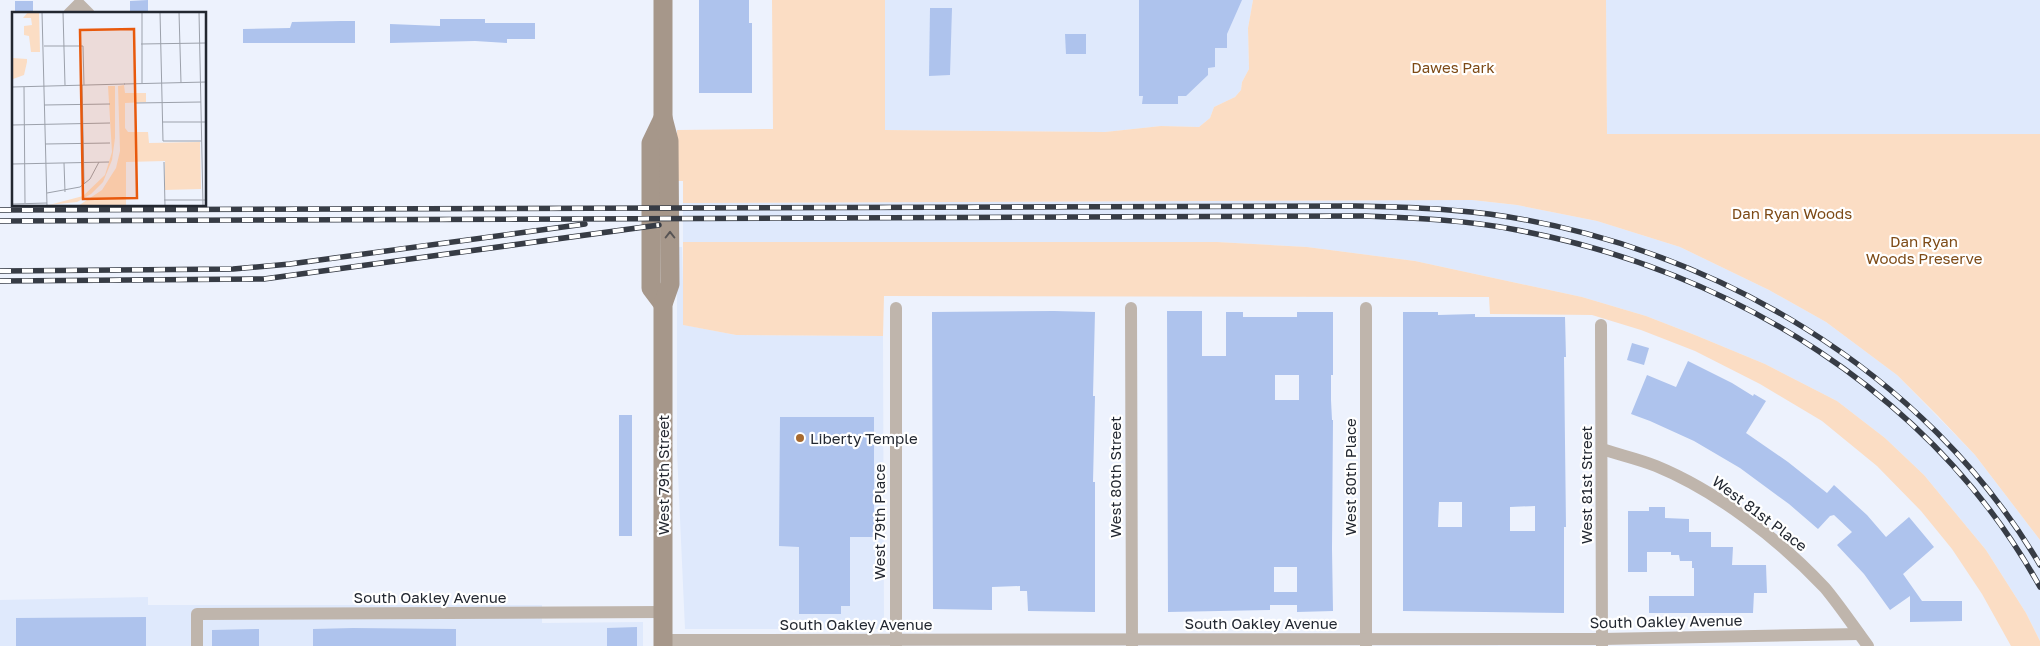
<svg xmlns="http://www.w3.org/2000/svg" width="2040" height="646" font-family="'Golos Text',sans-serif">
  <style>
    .built { fill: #dfe9fc }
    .green { fill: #fbddc4 }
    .building { fill: #aec3ed; fill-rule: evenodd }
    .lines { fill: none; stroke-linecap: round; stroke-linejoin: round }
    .minor { stroke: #bfb5ac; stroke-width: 12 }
    .secondary { stroke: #a6978a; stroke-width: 19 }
    .rail-casing { stroke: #373c45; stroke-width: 5.5 }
    .rail { stroke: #fff; stroke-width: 4; stroke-dasharray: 11; stroke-linecap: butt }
    .oneway { stroke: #575454 }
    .poi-dot { fill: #a86a2f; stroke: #fff; stroke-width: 2 }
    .labels { text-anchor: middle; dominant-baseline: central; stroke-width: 4.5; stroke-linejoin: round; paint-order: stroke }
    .park-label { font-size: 15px; fill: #7d4a16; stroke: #fff }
    .poi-label { font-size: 15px; fill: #222730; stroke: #fff; text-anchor: start }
    .street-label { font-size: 15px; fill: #222730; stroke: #fff }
    .inset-road { fill: none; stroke: #9ca1ab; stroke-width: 1 }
    .view { fill: #e8590c; fill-opacity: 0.15; stroke: #e8590c; stroke-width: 2.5 }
    .inset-edge { fill: none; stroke: #222730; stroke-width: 2.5 }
  </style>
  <rect width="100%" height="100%" fill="#edf2fd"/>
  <g class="built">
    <polygon points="885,0 1253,0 1248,28 1249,69 1242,82 1241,90 1235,97 1214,107 1210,118 1199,127 1161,126 1105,132 885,130"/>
    <polygon points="1606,0 2040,0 2040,134 1607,134"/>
    <polygon points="1472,200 1517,205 1597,221 1680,247 1769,290 1826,322 1897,375 1975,455 2040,540 2040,641 2026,613 1986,550 1924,475 1885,438 1837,401 1765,364 1695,335 1646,316 1582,297 1415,261 1307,247 1217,242 683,242 683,203"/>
    <polygon points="677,247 682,247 684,325 736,335 883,336 884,629 685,629 677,452"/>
    <polygon points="148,597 148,605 542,605 542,623 643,622 643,646 0,646 0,600"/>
  </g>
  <g class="green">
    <polygon points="772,0 885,0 885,130 1105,132 1161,126 1199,127 1210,118 1214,107 1235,97 1241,90 1242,82 1249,69 1248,28 1253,0 1606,0 1607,134 2040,134 2040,540 1975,455 1938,416 1897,375 1826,322 1769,290 1680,247 1597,221 1517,205 1472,200 683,203 683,181 677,181 677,130 773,129"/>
    <polygon points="683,242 1217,242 1307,247 1415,261 1582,297 1646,316 1695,335 1765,364 1837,401 1885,438 1924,475 1986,550 2026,613 2040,641 2040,646 2011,646 1982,594 1952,549 1921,511 1877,466 1822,421 1760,384 1695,351 1641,330 1592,315 1490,314 1489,297 884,296 883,336 736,335 683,325"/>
  </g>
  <g class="building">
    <polygon points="148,0 148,14 130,14 130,1"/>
    <polygon points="699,0 749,0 749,23 752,23 752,93 699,93"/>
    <polygon points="1139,0 1242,0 1227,34 1227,48 1215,48 1215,67 1208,68 1208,75 1186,96 1178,96 1178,104 1142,104 1143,96 1139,96"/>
    <rect x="15" y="1" width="18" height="13"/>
    <polygon points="930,8 952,8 950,75 929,76"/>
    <polygon points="440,19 485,19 485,23 535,23 535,39 507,39 507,43 475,41 390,43 390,24 440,26"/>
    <polygon points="341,21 355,21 355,43 243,43 243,29 290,28 292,22"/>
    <polygon points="1065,34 1086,34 1086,54 1066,54"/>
    <polygon points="1054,311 1095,312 1093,396 1095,396 1093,482 1095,482 1095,612 1028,611 1027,591 1020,591 1020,586 992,587 992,610 933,609 932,312"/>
    <path d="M1167 311H1202V356H1226V312H1243V317H1297V312H1333V375H1331V400L1332 420H1333L1332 549 1333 611 1297 612V605H1270V610L1168 612ZM1275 375H1299V400H1275ZM1274 567H1297V592H1274Z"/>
    <path d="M1403 312H1438V315L1475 314V317H1565L1566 357H1564L1566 527H1564V613L1403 611ZM1439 502H1462V527H1438ZM1535 506V531H1510V507Z"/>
    <polygon points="1632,343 1649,348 1644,365 1627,360"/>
    <polygon points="1688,361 1732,383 1753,396 1754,394 1766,401 1746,433 1788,462 1827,493 1834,485 1867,515 1886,537 1909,517 1934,547 1903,574 1922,601 1962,601 1962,621 1910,622 1910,596 1890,610 1864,574 1837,545 1852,532 1834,515 1830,516 1818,529 1789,504 1740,468 1694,441 1650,421 1631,414 1647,375 1676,387"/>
    <rect x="619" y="415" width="13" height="121"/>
    <polygon points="780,417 874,417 874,537 850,537 850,606 841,606 841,614 799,614 799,547 779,546"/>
    <polygon points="1649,507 1665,507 1665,518 1689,519 1689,532 1711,532 1711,547 1733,547 1732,565 1766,565 1767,593 1754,593 1753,613 1649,613 1649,596 1694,596 1694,568 1692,568 1692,561 1680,561 1679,555 1671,555 1671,552 1647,552 1647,572 1628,572 1628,511 1649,511"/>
    <polygon points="146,617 146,646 16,646 16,618"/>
    <polygon points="637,627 637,646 607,646 607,628"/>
    <polygon points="353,628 456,629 456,646 313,646 313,629"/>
    <polygon points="259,629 259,646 212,646 212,630"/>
  </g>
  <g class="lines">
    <g class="minor">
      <polyline points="69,14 79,4 89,14"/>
      <polyline points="1131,308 1132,646"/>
      <polyline points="1366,308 1366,646"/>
      <polyline points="1601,325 1602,646"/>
      <path d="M1602 449C1620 455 1639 459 1656 466 1717 491 1780 540 1825 588 1840 606 1854 627 1868 646"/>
      <polyline points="663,640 1602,639 1859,634"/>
      <polyline points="197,646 197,614 663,612"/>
      <polyline points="896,646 896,308"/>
    </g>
    <g class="secondary">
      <polyline points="663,304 651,288 651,143 663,118"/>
      <polyline points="663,646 663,304 670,284 669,141 663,118 663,0"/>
    </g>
    <defs>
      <g id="rail">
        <path d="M0 210 1355 206C1399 207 1444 208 1489 214 1710 244 1926 371 2040 565"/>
        <path d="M0 221 1364 216C1415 218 1467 220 1517 230 1731 270 1933 394 2040 587"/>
        <polyline points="0,271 233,269 290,264 585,224"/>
        <polyline points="0,281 264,279 659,225"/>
      </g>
    </defs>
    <use href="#rail" class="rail-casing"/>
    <use href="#rail" class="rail"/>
  </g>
  <defs><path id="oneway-chevron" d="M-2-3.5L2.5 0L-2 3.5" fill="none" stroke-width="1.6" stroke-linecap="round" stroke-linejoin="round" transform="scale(1.25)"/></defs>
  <use class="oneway" href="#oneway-chevron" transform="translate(670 235) rotate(-90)"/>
  <circle class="poi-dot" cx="800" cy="438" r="5"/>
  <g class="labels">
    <g class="park-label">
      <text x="1453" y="67">Dawes Park</text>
      <text x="1792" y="213">Dan Ryan Woods</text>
      <text x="1924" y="241">Dan Ryan<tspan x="1924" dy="17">Woods Preserve</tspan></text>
    </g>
    <g class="poi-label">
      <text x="810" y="438">Liberty Temple</text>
    </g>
    <g class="street-label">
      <text transform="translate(663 475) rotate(-90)">West 79th Street</text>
      <text transform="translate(1115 477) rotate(-90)">West 80th Street</text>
      <text transform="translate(1350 477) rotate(-90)">West 80th Place</text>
      <text transform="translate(1586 485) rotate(-90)">West 81st Street</text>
      <text transform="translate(1760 513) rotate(37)">West 81st Place</text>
      <text transform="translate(879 522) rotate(-90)">West 79th Place</text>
      <text x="430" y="597">South Oakley Avenue</text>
      <text transform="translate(1666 621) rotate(-1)">South Oakley Avenue</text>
      <text x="1261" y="623">South Oakley Avenue</text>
      <text x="856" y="624">South Oakley Avenue</text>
    </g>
  </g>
  <g transform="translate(12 12)">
    <rect width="194" height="194" fill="#edf2fd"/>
    <path d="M16 0H27L28 40H19L17 24 12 23V14L20 13 19 6H11ZM0 46 15 47V50L12 63 1 67ZM112 73 113 81H134V90L113 91V116L116 120H136L137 131 188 130 189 177 153 178V149L114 150V194H66L90 178 104 156 108 139 106 74ZM96 74H103V126L100 148 91 170 79 182 65 190 37 193 71 184 93 163 100 140Z" fill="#fbddc4"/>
    <path class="inset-road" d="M30 0 35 194M51 0 53 73M130 0V71M148 0 151 129H189M167 0 169 71M187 0 191 194M129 32 194 31M32 34H71L72 73M112 72 194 70M70 73 72 172M0 75 113 72M12 75 13 191M124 91 189 90M32 93 98 92M150 110H194M0 113 98 111M33 132 98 131M152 150 153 194M52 151 53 180M0 152 97 150M35 181 68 175 78 167 87 150M152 188H194M0 192 35 191"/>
    <path class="view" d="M122 17 125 186 71 187 68 18Z"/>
    <rect width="194" height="194" class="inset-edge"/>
  </g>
</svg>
